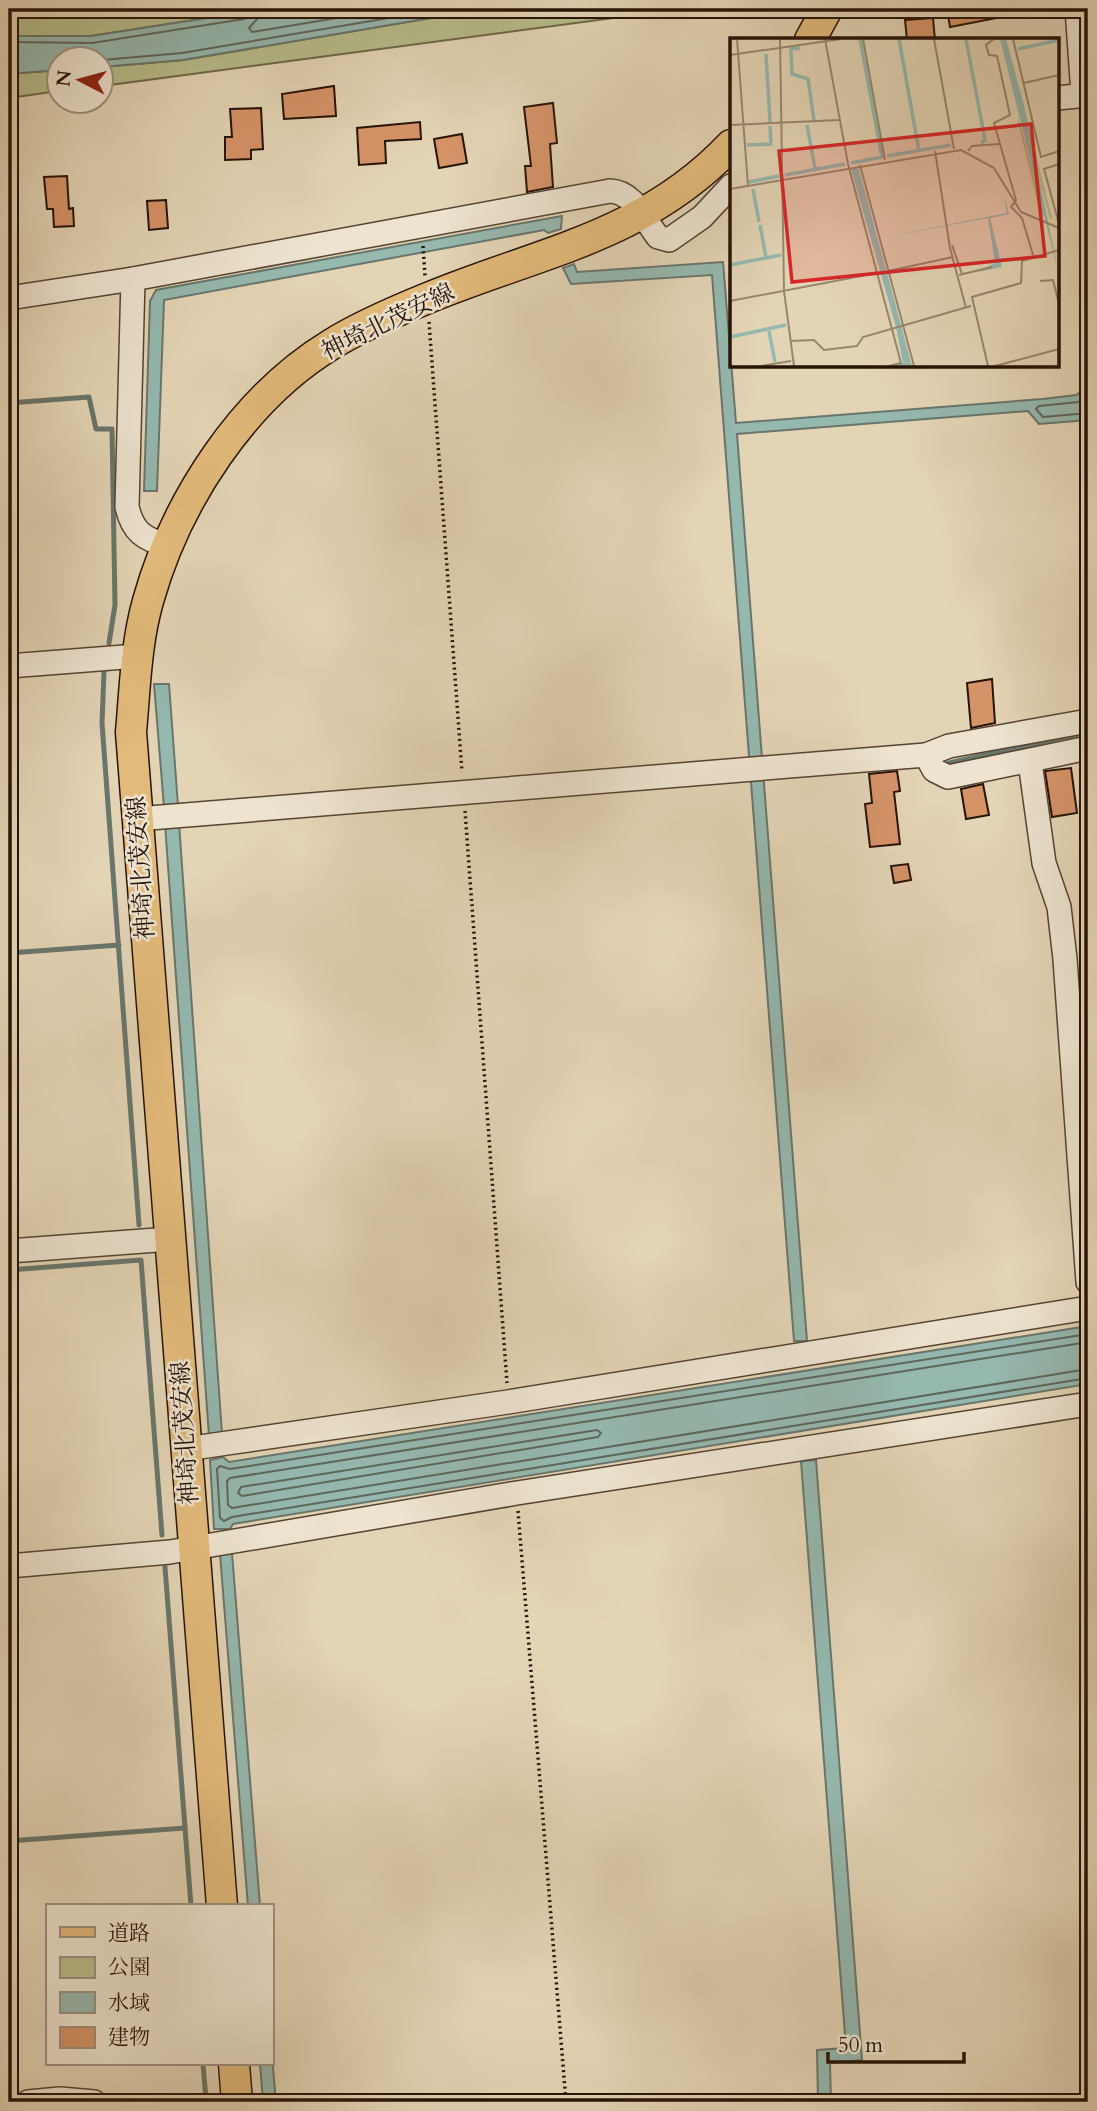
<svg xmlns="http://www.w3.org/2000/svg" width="1097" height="2111" font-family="Cardo,'Noto Serif JP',serif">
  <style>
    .green { fill: #b7bc8b; stroke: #6f6849; stroke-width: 2 }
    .water { fill: #95b8af; stroke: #69766c; stroke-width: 2 }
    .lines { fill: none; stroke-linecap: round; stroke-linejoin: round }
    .shore { stroke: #5e665b; stroke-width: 2 }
    .stream { stroke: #69766c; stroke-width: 5 }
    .building { fill: #d59368; stroke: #271307; stroke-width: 2 }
    .minor-casing { stroke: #564332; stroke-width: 26 }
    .major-casing { stroke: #271307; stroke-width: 33 }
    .path { stroke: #271307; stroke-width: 3.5; stroke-dasharray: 2 3.5; stroke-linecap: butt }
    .minor { stroke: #ede3cf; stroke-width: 23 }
    .major { stroke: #e2ba7a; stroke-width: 30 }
    .labels { text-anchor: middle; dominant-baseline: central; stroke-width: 5; stroke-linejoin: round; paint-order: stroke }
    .street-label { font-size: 24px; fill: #271307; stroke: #ede3cf }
    .inset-river { fill: none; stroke: #95b8af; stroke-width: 3.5 }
    .inset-road { fill: none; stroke: #98876f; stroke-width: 2 }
    .view { fill: #d62828; fill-opacity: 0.15; stroke: #d62828; stroke-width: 3.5 }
    .inset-edge { fill: none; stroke: #271307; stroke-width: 3.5 }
  </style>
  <rect width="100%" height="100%" fill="#e3d4b5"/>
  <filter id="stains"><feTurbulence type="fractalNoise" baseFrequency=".00286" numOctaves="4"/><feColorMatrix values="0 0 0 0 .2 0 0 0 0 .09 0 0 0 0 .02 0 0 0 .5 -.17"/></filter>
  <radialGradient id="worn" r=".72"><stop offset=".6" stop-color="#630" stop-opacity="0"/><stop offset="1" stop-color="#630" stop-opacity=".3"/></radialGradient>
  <g class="green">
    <polygon points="9,9 265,9 91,36 9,36"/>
    <polygon points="484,9 681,9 102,86 102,67 183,60"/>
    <polygon points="59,70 59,91 9,98 9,74"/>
  </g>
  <g class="water">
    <polygon points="265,9 484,9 183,60 102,67 102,60 60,60 59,70 9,74 9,36 91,36"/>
    <polygon points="562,216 561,229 548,233 544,230 164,300 157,491 144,491 150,301 156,290"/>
    <polygon points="723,262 736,423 1043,399 1076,395 1088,387 1088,420 1039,424 1028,411 737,434 807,1341 794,1341 712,275 571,284 563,268 574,264 577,272"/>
    <polygon points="154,684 169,684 178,806 164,807"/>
    <polygon points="179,823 222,1434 209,1436 165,824"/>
    <polygon points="1088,1326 1088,1384 233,1524 230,1529 214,1529 210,1460 223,1457 229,1462"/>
    <polygon points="816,1460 862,2060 830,2063 831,2102 818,2102 817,2050 846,2048 801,1461"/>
    <polygon points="232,1553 260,1906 248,1906 220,1554"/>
    <polygon points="271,2045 276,2102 263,2102 260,2064 271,2064"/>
  </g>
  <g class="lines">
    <g class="shore">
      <polyline points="260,9 258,18 249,28 252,32 391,9"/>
      <polyline points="9,42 92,43 244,19 250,15 251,9"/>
      <polyline points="102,60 182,53 442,9"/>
      <polyline points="1088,395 1078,402 1039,406 1036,409 1043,417 1088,413"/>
      <polyline points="1088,1334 230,1469 220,1466 217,1469 220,1518 224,1521 232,1517 1088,1378"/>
      <polyline points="1088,1342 230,1478 227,1481 228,1505 232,1508 1088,1369"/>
      <polygon points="597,1430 601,1433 598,1437 242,1496 238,1493 241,1487"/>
    </g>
    <g class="stream">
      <polyline points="9,403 89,397 96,429 112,429 115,605 109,643"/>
      <polyline points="104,672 102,723 139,1225"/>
      <polyline points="949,763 1083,733"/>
      <polyline points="9,953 119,945"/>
      <polyline points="9,1270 141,1260 162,1535"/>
      <polyline points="165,1567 191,1906"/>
      <polyline points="9,1841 185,1828"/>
      <polyline points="203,2064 206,2099"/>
    </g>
  </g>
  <g class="building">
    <polygon points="947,9 1007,9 1007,16 950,27"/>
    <polygon points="933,18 935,40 907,40 905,20"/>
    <polygon points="334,86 336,116 284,119 282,94"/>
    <polygon points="553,103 557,143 550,144 553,187 527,192 525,166 531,166 524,107"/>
    <polygon points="261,108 263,149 251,150 251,159 225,160 225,137 232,137 230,109"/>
    <polygon points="420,122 421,139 385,141 386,163 359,165 357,128"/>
    <polygon points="462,134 467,163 439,168 434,139"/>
    <polygon points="67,176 69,209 73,208 74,226 54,227 53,209 47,209 44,177"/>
    <polygon points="166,200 168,228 149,230 147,201"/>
    <polygon points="992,679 995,723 971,728 967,683"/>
    <polygon points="1071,768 1077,813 1052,817 1045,771"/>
    <polygon points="897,771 900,791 894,792 900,844 870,847 865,804 872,803 869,774"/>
    <polygon points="983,784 989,815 966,819 961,789"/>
    <polygon points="908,864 911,880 894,883 891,866"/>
  </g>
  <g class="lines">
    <defs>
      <g id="minor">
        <polyline points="1077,9 1083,94"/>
        <polyline points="1057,98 1088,95"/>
        <path d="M133 279 127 507C133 532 143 538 167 546"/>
        <path d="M9 298 133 279 610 191C634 192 644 219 658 237L669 240 702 217 731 186"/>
        <polyline points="9,666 137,656"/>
        <polyline points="926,755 949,746 1088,721"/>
        <polyline points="1030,762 1044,863 1059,907 1065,959 1088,1282"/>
        <polyline points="137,819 926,755 934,770 948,777 1088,748"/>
        <polyline points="9,1251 170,1239"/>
        <polyline points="186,1449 508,1402 1088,1308"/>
        <polyline points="9,1566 170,1552 517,1493 1088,1404"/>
        <polyline points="28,2102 60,2099 94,2102"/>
      </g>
      <g id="major">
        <polyline points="810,40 827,9"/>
        <path d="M222 1906 131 732C135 688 136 643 148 601 176 501 243 398 332 344 361 326 396 311 428 298 539 252 644 237 731 145"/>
        <polyline points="234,2064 237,2102"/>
      </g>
    </defs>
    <use href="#minor" class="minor-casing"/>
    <use href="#major" class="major-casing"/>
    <g class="path">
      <polyline points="423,246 425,276"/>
      <polyline points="429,322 462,772"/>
      <polyline points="465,811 507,1383"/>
      <polyline points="518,1511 566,2102"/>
    </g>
    <use href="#minor" class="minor"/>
    <use href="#major" class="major"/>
  </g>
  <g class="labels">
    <g class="street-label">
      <text transform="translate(388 322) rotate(-26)">神埼北茂安線</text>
      <text transform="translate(141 868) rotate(-94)">神埼北茂安線</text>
      <text transform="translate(185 1433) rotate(-94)">神埼北茂安線</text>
    </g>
  </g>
  <g transform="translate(730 38)">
    <rect width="329" height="329" fill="#e3d4b5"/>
    <path d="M295 74 322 180 320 181 298 98ZM288 78 315 177 311 179 288 85Z" fill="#b7bc8b"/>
    <path d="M270 1H276L294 67 329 237ZM121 131H129L182 328H163L173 325 166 289ZM274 158 279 176 260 180 272 229 247 234 265 225 258 180 151 200 277 175Z" fill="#95b8af"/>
    <path class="inset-river" d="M169 1 189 113M236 1 255 102 251 105M70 10 61 11 62 36 78 41 84 82M288 11 329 2M36 16 40 84M77 87 85 130M17 107 41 106 40 88M157 118 221 107M121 125 152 119 130 1M55 137 115 126M19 144 49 138M23 151 29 184M30 187 36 220M269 222 293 221M0 227 51 217M39 293 45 324M0 299 56 287"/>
    <path class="inset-road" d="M7 1 18 148M50 1 54 253 64 328M95 1 118 126 171 325 159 328M133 1 155 122M204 1 224 111M264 1 256 7 259 17 267 18 280 77 264 85 286 162 281 169 292 180 303 217M283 1 311 119 329 113M0 17 111 1M294 45 329 37M0 87 109 82M205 113 220 210 236 270M238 113 242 108 269 106M329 126 314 131 329 186M130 127 184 328M0 151 231 112 264 130 291 174 329 190M222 207 232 236M158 233 223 219M229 237 262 229M310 243 323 242 329 266M0 263 147 235M60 303 84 302 94 312 127 308 133 299 241 268M31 328 61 323M258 328 242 259 291 245 292 223 329 212M265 328 329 311"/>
    <path class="view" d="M301 86 315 218 62 244 49 113Z"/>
    <rect width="329" height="329" class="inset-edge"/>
  </g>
  <rect width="1097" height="2111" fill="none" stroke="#e3d4b5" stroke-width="35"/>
  <rect x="10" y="10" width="1076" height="2090" fill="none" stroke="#271307" stroke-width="3.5"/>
  <rect x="18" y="18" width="1062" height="2076" fill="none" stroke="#271307" stroke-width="2"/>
  <rect x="46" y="1904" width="228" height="161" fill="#ede3cf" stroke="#9e907f" stroke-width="2"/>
  <rect x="60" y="1927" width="35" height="10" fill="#e2ba7a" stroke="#9e907f" stroke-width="2"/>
  <text x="108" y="1940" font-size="21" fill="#271307">道路</text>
  <rect x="60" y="1957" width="35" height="21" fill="#b7bc8b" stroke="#9e907f" stroke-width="2"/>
  <text x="108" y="1974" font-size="21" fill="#271307">公園</text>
  <rect x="60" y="1992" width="35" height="21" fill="#95b8af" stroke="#9e907f" stroke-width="2"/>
  <text x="108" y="2010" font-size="21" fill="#271307">水域</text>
  <rect x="60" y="2027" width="35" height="21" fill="#d59368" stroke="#9e907f" stroke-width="2"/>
  <text x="108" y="2044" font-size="21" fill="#271307">建物</text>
  <g transform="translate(80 80) rotate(276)"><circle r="33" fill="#ede3cf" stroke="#9e907f" stroke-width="2"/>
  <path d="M0-5L12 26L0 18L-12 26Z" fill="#8f2418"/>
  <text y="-10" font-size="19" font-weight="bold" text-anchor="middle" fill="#271307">N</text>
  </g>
  <path d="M828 2052v10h136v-10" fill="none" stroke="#271307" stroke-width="3.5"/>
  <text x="838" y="2052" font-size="21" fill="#271307" stroke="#ede3cf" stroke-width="5" paint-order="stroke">50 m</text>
  <rect width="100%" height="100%" filter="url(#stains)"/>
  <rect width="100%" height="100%" fill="url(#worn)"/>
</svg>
